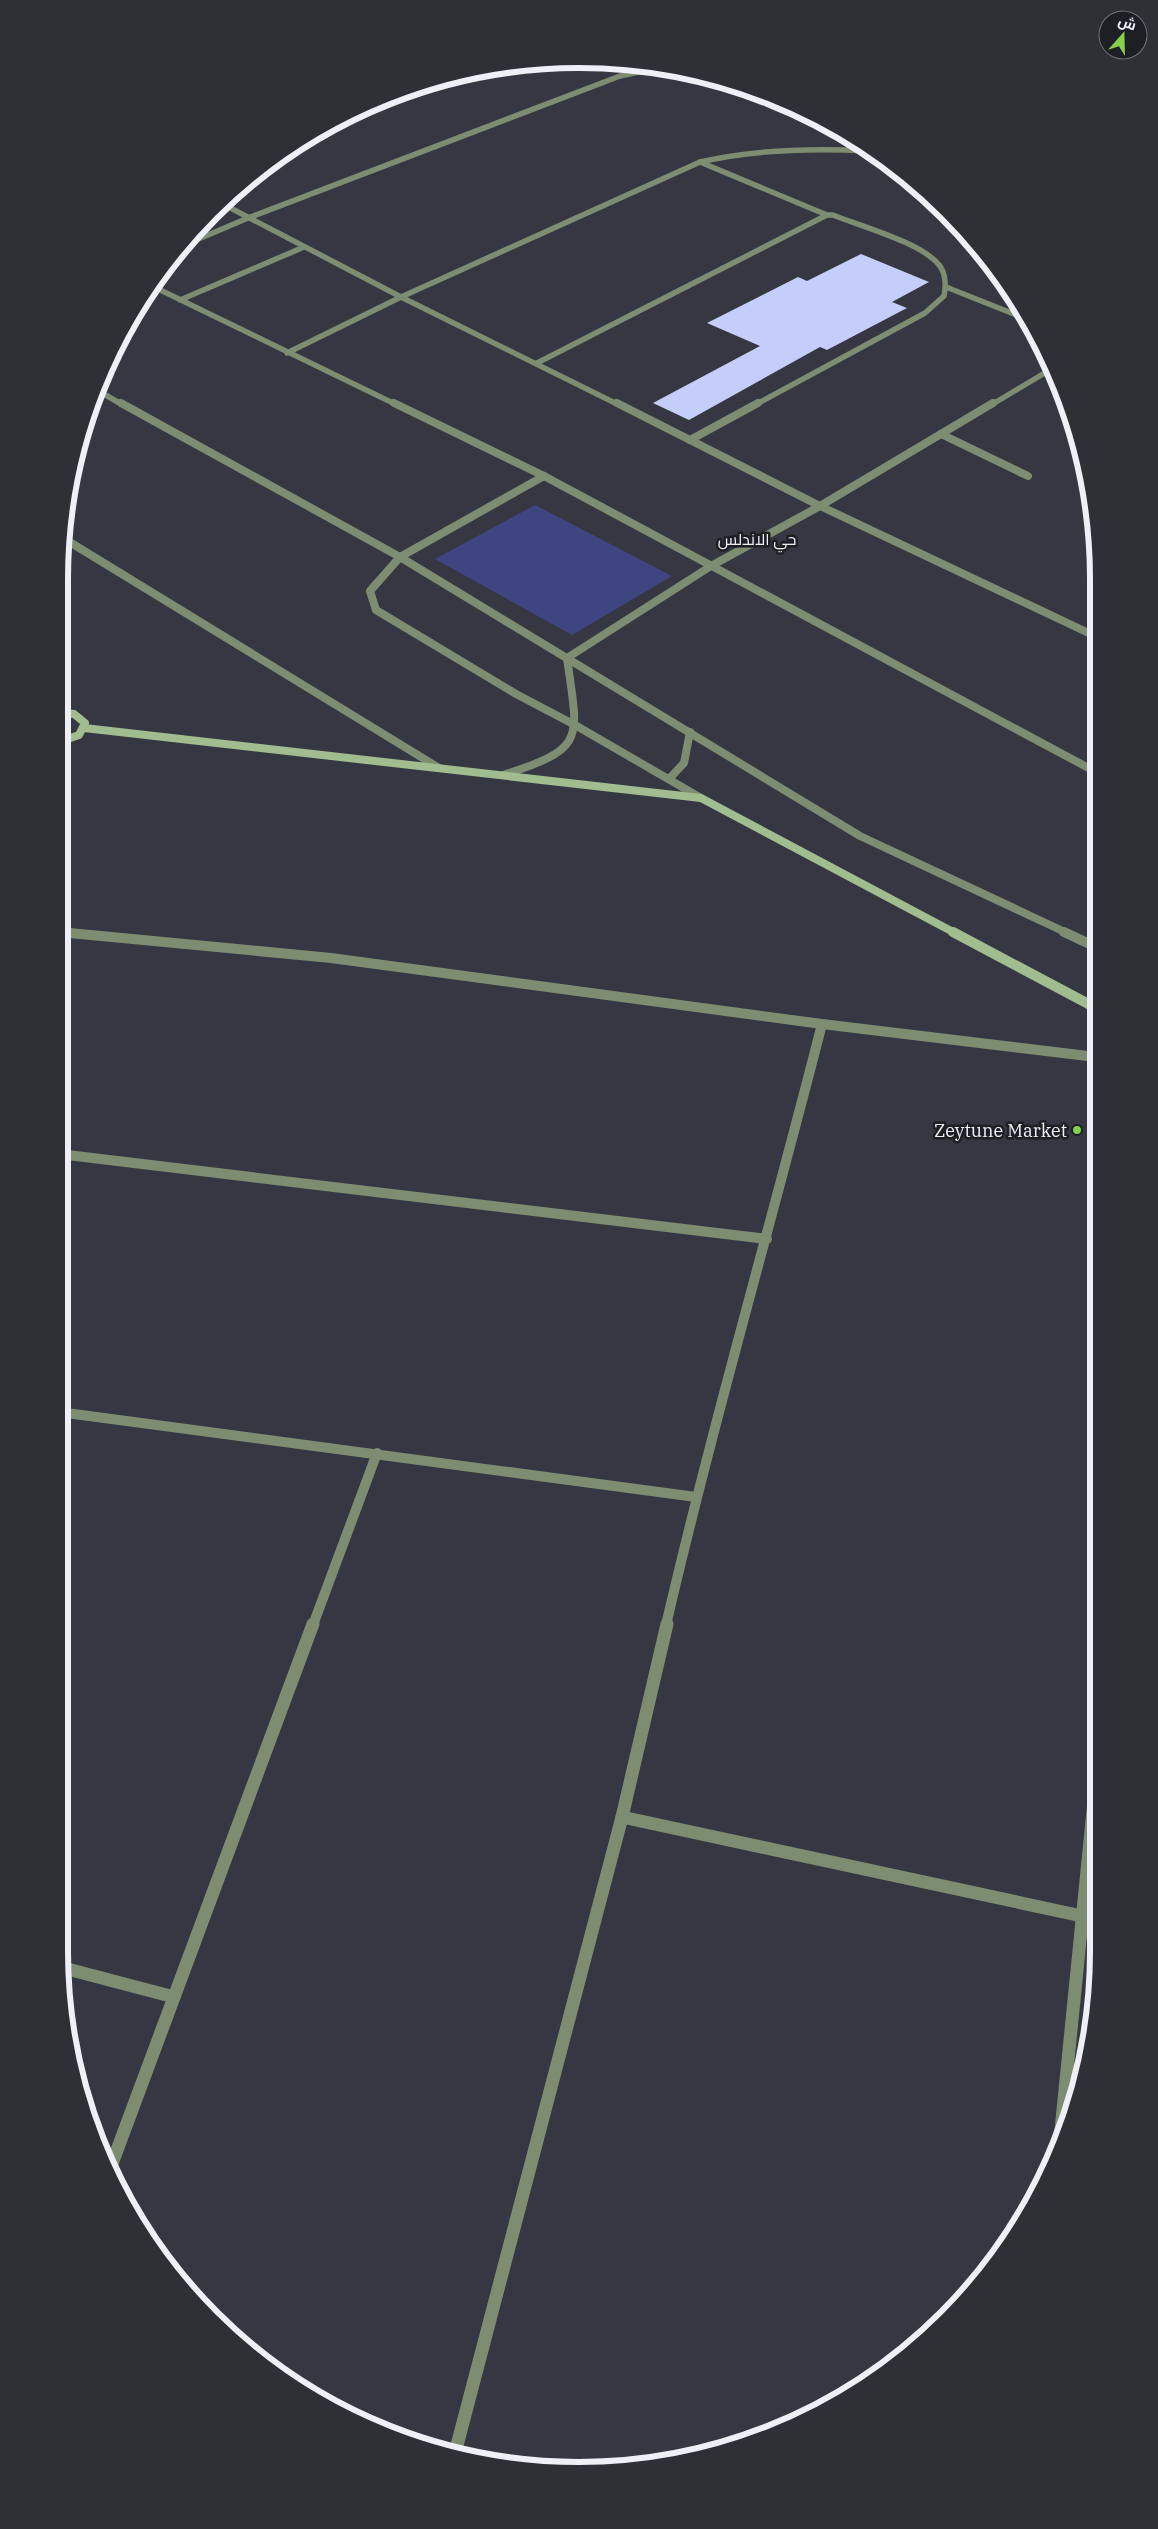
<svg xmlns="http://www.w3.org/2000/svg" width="1158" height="2529" font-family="'IBM Plex Serif',Cairo,serif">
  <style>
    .green { fill: #3f4581 }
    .building { fill: #c5cdfa }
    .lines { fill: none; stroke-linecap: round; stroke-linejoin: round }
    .minor-far3 { stroke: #7c8d71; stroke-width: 5.5 }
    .minor-far2 { stroke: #7c8d71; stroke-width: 8 }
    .minor-far1 { stroke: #7c8d71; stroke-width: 10 }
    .minor { stroke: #7c8d71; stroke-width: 13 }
    .tertiary { stroke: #7c8d71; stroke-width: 13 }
    .secondary-far1 { stroke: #a1bd8f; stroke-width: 8 }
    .secondary { stroke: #a1bd8f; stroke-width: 10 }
    .poi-dot { fill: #86cf4b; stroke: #1e1f24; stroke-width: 2 }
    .labels { text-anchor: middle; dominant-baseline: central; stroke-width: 5; stroke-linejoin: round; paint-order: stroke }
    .far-neighbourhood-label { font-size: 16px; fill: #eeeff7; stroke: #1e1f24 }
    .poi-label { font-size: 18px; fill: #eeeff7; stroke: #1e1f24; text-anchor: end }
    .rim { fill: none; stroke: #eeeff7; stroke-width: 6 }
  </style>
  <rect width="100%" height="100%" fill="#353742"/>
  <polygon class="green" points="535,505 672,576 572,635 435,559"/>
  <polygon class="building" points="861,254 929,282 892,302 907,308 827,350 820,347 689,420 653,403 760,346 707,323 798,277 807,281"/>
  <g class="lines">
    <g class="minor-far3">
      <polyline points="700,162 827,215"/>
      <polyline points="221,203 401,297 619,405"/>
      <polyline points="182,246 248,218 620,76 661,67"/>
      <polyline points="150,285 397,405"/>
      <polyline points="946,287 1024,318"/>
      <polyline points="180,300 304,247"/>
      <path d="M287 353 401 297 700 162C756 149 812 148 869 151"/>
      <path d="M537 363 827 215H833C860 226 923 243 940 266 946 275 946 286 944 296L925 313 755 405"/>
      <polyline points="95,389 123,405"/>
      <polyline points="991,405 1053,368"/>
    </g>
    <g class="minor-far2">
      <polyline points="121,403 400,557 370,591 376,610 516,694 575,725 701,798"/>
      <polyline points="394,403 544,476 1096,772"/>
      <polyline points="617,403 820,506 1095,636"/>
      <polyline points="941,434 1028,476"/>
      <polyline points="690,440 758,403"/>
      <polyline points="544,476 400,557 860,836 1067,933"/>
      <polyline points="63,538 439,768"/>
      <path d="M503 775C588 748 578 739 567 658L711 566 820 506 993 403"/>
      <polyline points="669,779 684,763 690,732"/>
      <polyline points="59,932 71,933"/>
    </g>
    <g class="minor-far1">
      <polyline points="59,932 331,958 822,1024 1096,1057"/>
      <polyline points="1064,932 1096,947"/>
      <polyline points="59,1154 767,1239"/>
      <polyline points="59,1412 696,1497"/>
      <polyline points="313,1625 377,1453"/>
      <path d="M666 1625C713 1423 771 1224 822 1024"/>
    </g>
    <g class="minor">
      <polyline points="622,1817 1082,1916"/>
      <polyline points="60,1967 174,1997"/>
      <polyline points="110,2169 313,1624"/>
      <polyline points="455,2453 622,1817 667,1624"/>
    </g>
    <polyline class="tertiary" points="1059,2150 1099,1751"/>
    <g class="secondary-far1">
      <polyline points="59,712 74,714 85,723 79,735 59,742"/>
      <polyline points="84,728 701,798 955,933"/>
    </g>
    <polyline class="secondary" points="953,932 1096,1008"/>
  </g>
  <circle class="poi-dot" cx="1077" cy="1130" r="5"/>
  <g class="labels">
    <g class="far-neighbourhood-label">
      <text x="757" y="539">حي الاندلس</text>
    </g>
    <g class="poi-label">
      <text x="1067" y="1130">Zeytune Market</text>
    </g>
  </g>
  <path d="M0 0H1158V2529H0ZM579 68H579A511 511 0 0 1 1090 579V1951A511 511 0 0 1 579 2462H579A511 511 0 0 1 68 1951V579A511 511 0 0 1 579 68Z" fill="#2f3035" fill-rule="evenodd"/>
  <path class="rim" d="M579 68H579A511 511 0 0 1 1090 579V1951A511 511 0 0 1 579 2462H579A511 511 0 0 1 68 1951V579A511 511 0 0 1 579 68Z"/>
  <g transform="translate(1123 35) rotate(20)"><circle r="24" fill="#1e1f24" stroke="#717278"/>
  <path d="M0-4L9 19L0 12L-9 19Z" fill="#86cf4b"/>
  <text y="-8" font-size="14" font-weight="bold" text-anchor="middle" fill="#eeeff7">ش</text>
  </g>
</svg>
